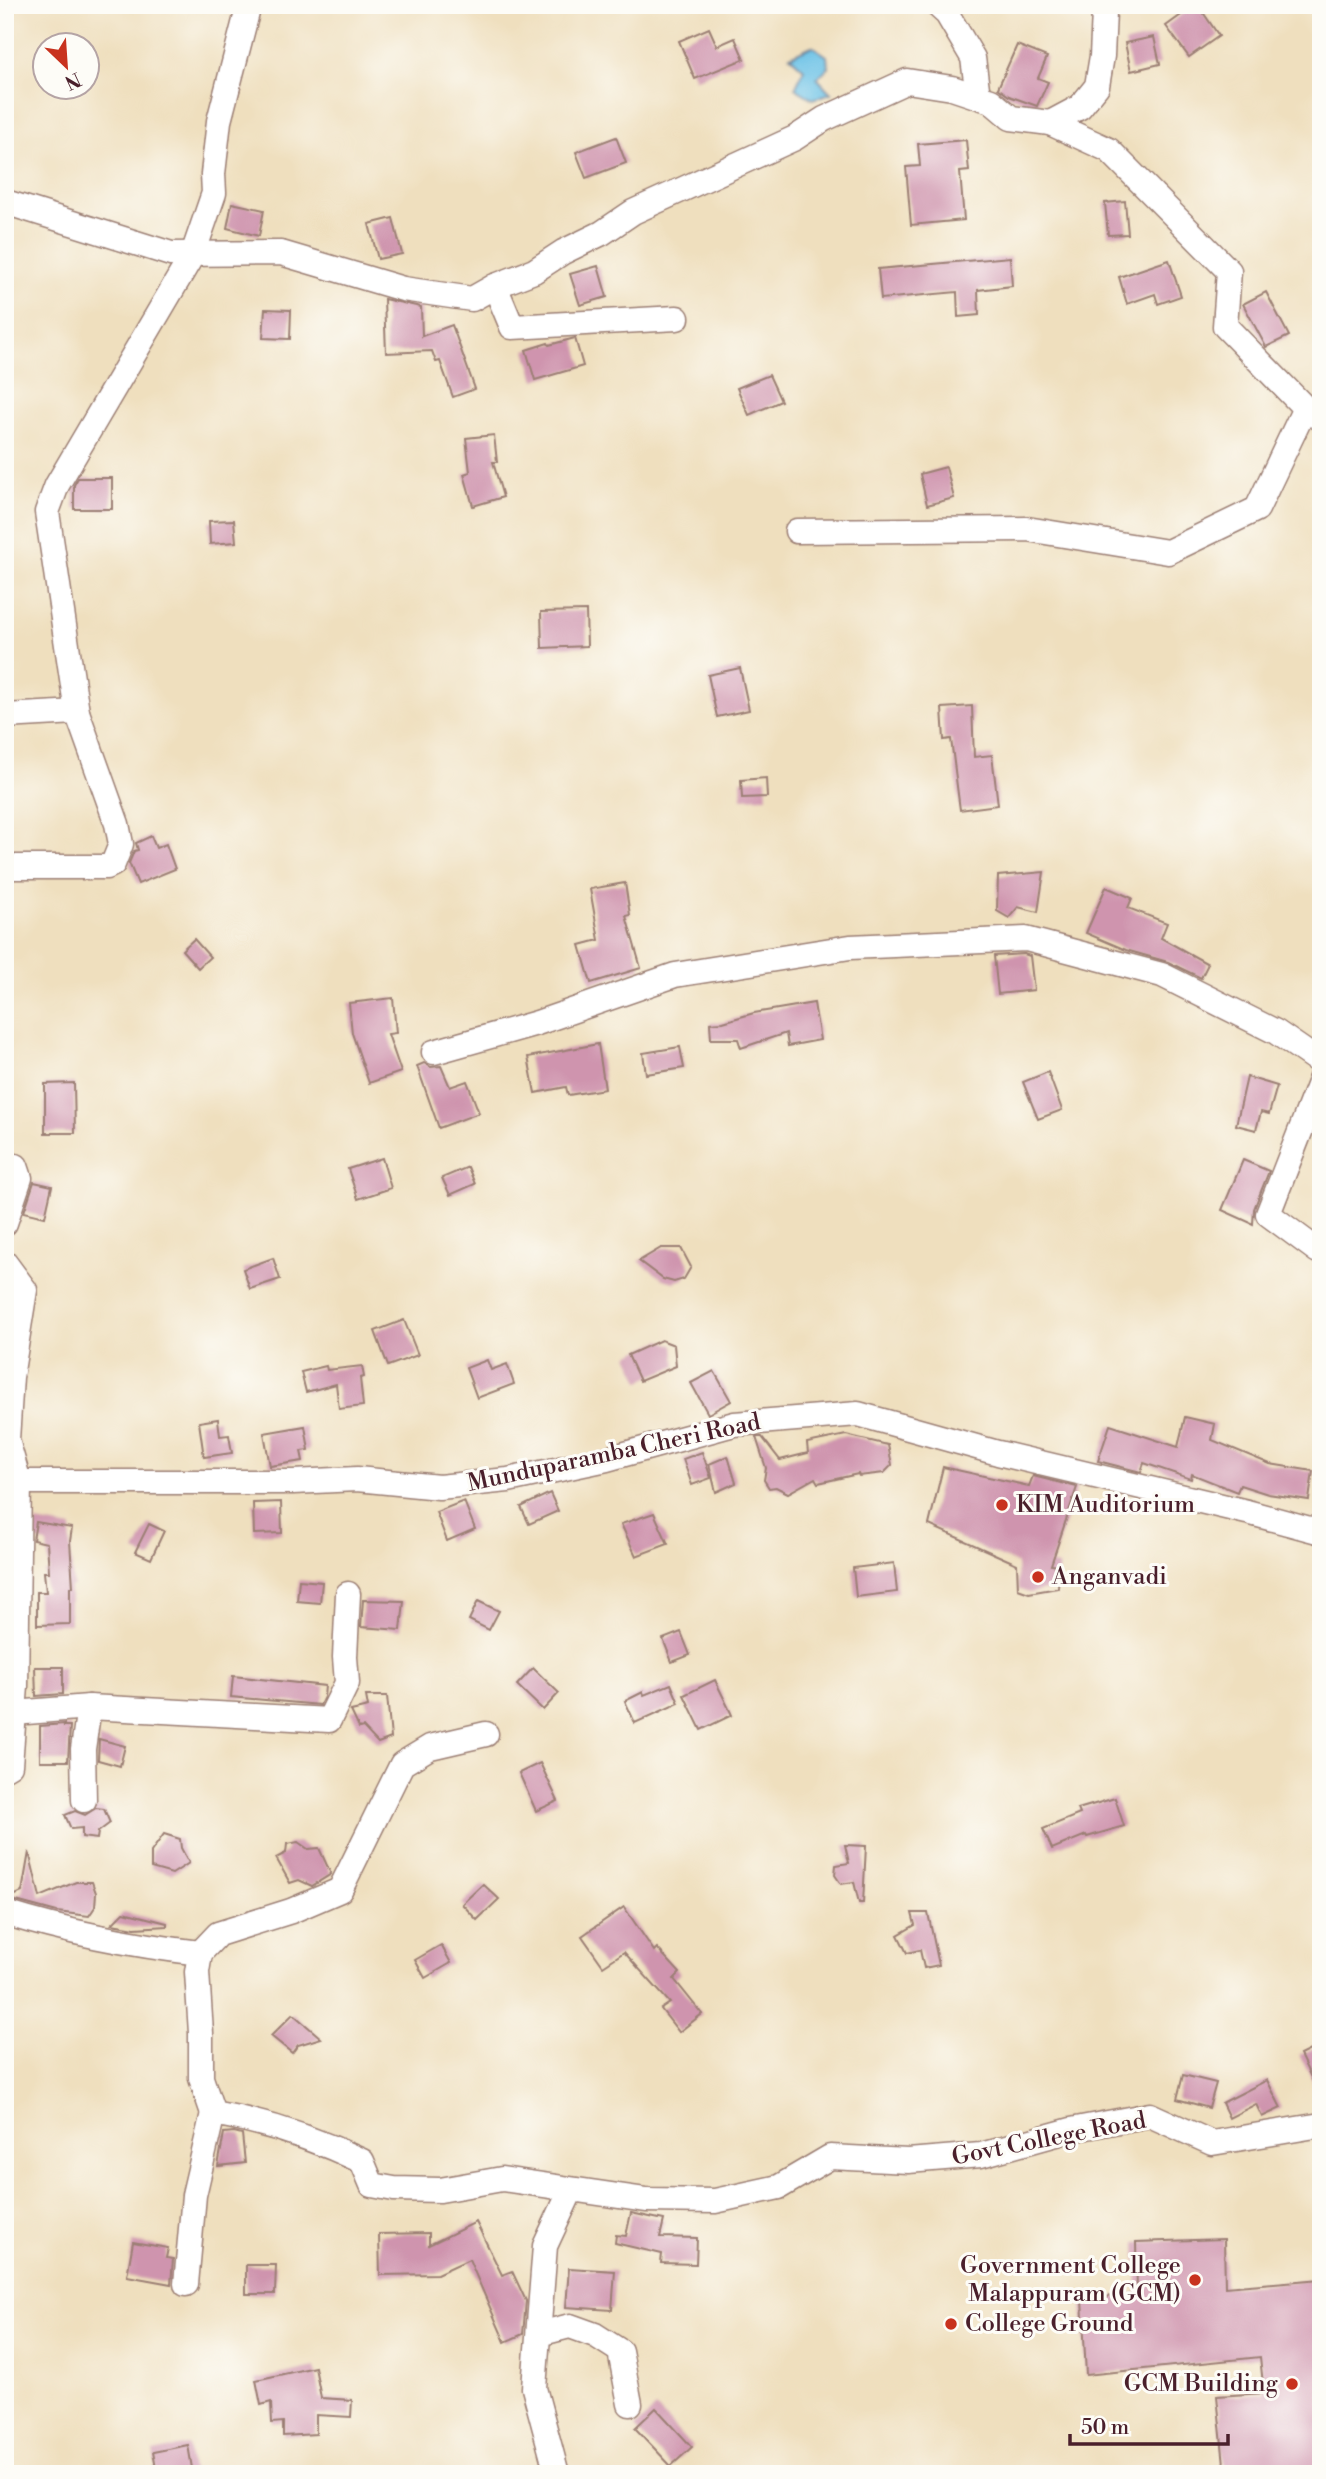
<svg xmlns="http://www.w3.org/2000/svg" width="1326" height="2479" font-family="'Libre Bodoni',serif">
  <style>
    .water { fill: #69c1e6; stroke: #5a7088; stroke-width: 2 }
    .building { fill: #cf94ae }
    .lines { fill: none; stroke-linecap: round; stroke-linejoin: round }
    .minor-casing { stroke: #9c7f74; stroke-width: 27 }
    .minor { stroke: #fff; stroke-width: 24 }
    .poi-dot { fill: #c8321e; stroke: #fdfcf7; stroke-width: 2.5 }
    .labels { text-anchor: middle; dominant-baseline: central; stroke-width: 6; stroke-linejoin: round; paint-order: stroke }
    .street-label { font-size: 24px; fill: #4a1f2b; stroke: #fdfcf7 }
    .poi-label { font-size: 24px; fill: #4a1f2b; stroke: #fdfcf7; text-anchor: start }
  </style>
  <rect width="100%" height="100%" fill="#fdfcf7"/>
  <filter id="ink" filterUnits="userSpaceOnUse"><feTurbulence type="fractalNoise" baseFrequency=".0143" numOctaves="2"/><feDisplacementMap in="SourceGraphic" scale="14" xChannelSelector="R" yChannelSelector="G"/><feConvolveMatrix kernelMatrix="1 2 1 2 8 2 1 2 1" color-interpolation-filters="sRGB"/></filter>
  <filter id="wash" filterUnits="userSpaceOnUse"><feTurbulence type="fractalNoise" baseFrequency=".00686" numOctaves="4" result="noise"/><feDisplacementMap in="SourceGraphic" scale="28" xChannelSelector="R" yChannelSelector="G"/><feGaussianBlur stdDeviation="1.57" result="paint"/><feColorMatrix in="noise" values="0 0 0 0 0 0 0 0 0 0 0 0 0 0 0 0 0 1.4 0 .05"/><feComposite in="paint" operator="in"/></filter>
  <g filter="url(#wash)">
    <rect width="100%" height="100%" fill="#efdfbe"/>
    <polygon class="water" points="812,46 827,56 828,68 817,78 831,93 813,99 795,88 804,69 790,56"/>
    <g id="blocks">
      <g class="building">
        <polygon points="1195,5 1198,5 1219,36 1189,57 1166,26"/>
        <polygon points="709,28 717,46 735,38 744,59 695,79 679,41"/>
        <polygon points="1154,37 1160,64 1131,71 1125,43"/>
        <polygon points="1017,45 1047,57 1038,78 1048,82 1037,106 1009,96 998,88"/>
        <polygon points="616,137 626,163 586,178 576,152"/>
        <polygon points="966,140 969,171 960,172 964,220 911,225 906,167 920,166 918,144"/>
        <polygon points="1125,201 1128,234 1108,235 1105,203"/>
        <polygon points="232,203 264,210 259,236 227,228"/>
        <polygon points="393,218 402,254 378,259 369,224"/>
        <polygon points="1010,257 1012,286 978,290 979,315 958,317 957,292 881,299 878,269"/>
        <polygon points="1169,260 1181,296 1158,304 1155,294 1127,304 1119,277"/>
        <polygon points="598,266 607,297 580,305 570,274"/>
        <polygon points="1266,292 1289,336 1266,347 1243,304"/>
        <polygon points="384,299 421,307 422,336 452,325 475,389 453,397 440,361 436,362 432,351 386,353"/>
        <polygon points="265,309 291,310 290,339 263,338"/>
        <polygon points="575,338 583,366 535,380 526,350 548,343 549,345"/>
        <polygon points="769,375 781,401 749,415 737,388"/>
        <polygon points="494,435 497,462 493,462 503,497 473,506 464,474 470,472 466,438"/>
        <polygon points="946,467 954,498 927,505 920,474"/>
        <polygon points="78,478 112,478 112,509 74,509 74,485"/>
        <polygon points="234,520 236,542 210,544 209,521"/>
        <polygon points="586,611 587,646 542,648 541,612"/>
        <polygon points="740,668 749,710 717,717 708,675"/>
        <polygon points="972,706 974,757 992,755 998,805 960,810 951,739 944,740 942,708"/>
        <polygon points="766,778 767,797 742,798 741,780"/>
        <polygon points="151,836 156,848 166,844 175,869 138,884 129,863 134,851 138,850 136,843"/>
        <polygon points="1044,872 1038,912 1018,907 1009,918 997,911 998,876"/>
        <polygon points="625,883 630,915 626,916 641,968 591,983 580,945 599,940 590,889"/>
        <polygon points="1106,887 1132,898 1128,908 1167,923 1161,938 1208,964 1201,978 1168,962 1126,950 1086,933"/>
        <polygon points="194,939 210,957 198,968 182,950"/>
        <polygon points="1024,954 1030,956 1034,990 998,994 994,956"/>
        <polygon points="393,998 396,1033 388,1034 401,1072 369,1083 352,1033 349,1003"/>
        <polygon points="814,1003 820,1040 788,1046 786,1033 741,1048 738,1039 711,1039 710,1023 723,1022 754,1013"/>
        <polygon points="598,1044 605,1089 568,1095 566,1087 535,1093 528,1057"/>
        <polygon points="680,1047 684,1068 646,1074 643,1053"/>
        <polygon points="424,1063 431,1067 441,1066 450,1087 467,1081 479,1113 439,1128 417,1066"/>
        <polygon points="1048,1072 1062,1110 1038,1119 1023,1082"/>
        <polygon points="1247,1077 1277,1086 1269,1114 1261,1112 1256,1130 1236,1125"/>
        <polygon points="74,1083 75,1133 45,1133 45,1084"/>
        <polygon points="382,1158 391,1188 358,1199 348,1169"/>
        <polygon points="1243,1160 1269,1171 1254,1209 1253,1224 1222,1210"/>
        <polygon points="468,1167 475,1184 450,1195 442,1178"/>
        <polygon points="34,1182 52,1186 45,1217 24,1212"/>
        <polygon points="661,1248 681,1248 691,1267 684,1279 674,1282 663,1279 639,1261"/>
        <polygon points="273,1258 280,1279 250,1289 243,1269"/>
        <polygon points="404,1320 418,1355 388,1366 375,1331"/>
        <polygon points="661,1340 674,1345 676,1366 640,1381 628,1355"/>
        <polygon points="487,1360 491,1370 507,1364 514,1384 477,1398 466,1368"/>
        <polygon points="326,1366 327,1370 362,1366 364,1377 360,1378 363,1406 339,1409 336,1384 306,1392 301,1372"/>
        <polygon points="714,1371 731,1401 708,1414 691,1383"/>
        <polygon points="1185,1417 1215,1424 1212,1440 1270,1464 1313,1471 1309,1500 1268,1494 1240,1485 1237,1492 1192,1474 1191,1479 1144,1463 1141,1472 1098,1461 1110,1425 1178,1447"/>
        <polygon points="218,1419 220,1436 229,1435 232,1453 204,1457 199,1422"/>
        <polygon points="305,1426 309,1450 301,1451 303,1461 270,1466 264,1433"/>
        <polygon points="846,1435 888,1445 892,1465 884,1473 859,1476 858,1474 818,1483 815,1478 788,1493 776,1487 769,1488 764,1480 766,1468 756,1437 762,1437 780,1460 808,1453 807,1443"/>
        <polygon points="702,1452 711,1478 692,1485 683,1459"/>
        <polygon points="728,1456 736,1483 716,1492 709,1464"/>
        <polygon points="943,1467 1029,1486 1033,1476 1077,1487 1051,1565 1059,1566 1058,1588 1029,1593 1018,1589 1017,1564 929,1525"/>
        <polygon points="550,1493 558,1511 529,1524 521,1507"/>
        <polygon points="464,1501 475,1529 447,1541 436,1512"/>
        <polygon points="281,1502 282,1533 254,1534 253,1503"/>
        <polygon points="654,1513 668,1544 636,1556 621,1524"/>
        <polygon points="36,1522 72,1528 70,1541 73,1587 70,1587 70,1624 37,1625 37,1592 46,1592 44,1572 49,1572 47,1543 33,1540"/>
        <polygon points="149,1524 164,1531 151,1559 135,1552"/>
        <polygon points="894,1563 897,1592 856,1597 853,1568"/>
        <polygon points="299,1580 322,1582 320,1603 297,1601"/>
        <polygon points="363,1600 404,1601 401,1630 361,1627"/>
        <polygon points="478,1601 499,1611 489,1630 469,1620"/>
        <polygon points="681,1632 690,1655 672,1662 663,1639"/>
        <polygon points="35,1667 63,1667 63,1694 36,1696"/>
        <polygon points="533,1668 559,1693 543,1710 517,1685"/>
        <polygon points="233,1676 325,1686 324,1697 320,1705 231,1697"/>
        <polygon points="715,1680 732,1715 701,1730 684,1695"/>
        <polygon points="671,1684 679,1703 635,1723 625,1701 643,1692 644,1695"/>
        <polygon points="366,1696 387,1696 391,1738 378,1743 363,1727 359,1728 351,1711 368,1707"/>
        <polygon points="64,1724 64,1726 70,1726 68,1761 40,1761 40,1726"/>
        <polygon points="99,1739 125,1746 120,1766 98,1760"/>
        <polygon points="540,1763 558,1801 536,1811 519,1773"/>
        <polygon points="1115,1798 1124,1826 1087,1837 1086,1835 1052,1849 1043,1829 1080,1814 1078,1809"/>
        <polygon points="96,1808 104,1809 110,1823 98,1832 97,1839 82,1837 82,1828 71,1829 65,1815 75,1811 85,1815"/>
        <polygon points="164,1834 180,1839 181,1848 189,1863 172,1874 151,1868 151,1852"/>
        <polygon points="298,1842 308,1849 319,1848 331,1874 312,1886 299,1880 290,1883 276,1858 286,1853 287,1844"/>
        <polygon points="845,1845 866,1846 863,1903 859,1903 854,1882 841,1884 835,1875 836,1865 849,1863"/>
        <polygon points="29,1852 40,1897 76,1882 92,1882 96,1893 95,1907 89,1916 57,1912 16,1901 11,1897 22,1892"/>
        <polygon points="483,1884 499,1899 477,1920 462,1904"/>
        <polygon points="624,1907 654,1951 657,1948 680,1973 674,1979 702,2014 679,2032 661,2009 670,2003 624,1952 603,1966 582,1936"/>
        <polygon points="124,1912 167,1923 167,1926 135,1928 112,1924"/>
        <polygon points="912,1913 928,1913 939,1965 924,1968 920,1950 907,1953 898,1935 915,1925"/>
        <polygon points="441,1945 451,1963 425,1978 415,1960"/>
        <polygon points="293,2014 321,2038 298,2045 292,2053 271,2036"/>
        <polygon points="1316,2047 1321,2058 1321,2098 1300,2055"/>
        <polygon points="1183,2075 1216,2083 1209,2108 1177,2099"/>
        <polygon points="1267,2080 1281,2108 1262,2117 1256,2104 1229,2118 1222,2103"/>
        <polygon points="234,2132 242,2134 245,2163 218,2166 224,2133"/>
        <polygon points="631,2213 664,2220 660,2237 697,2238 696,2264 661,2263 662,2254 615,2243 616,2235 626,2236"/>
        <polygon points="476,2222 502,2275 512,2271 526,2301 523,2334 505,2342 469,2259 437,2274 380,2275 379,2234 429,2233 429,2245"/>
        <polygon points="1224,2239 1225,2287 1321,2279 1321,2472 1225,2474 1217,2396 1264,2393 1260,2357 1086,2375 1082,2299 1137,2294 1136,2242"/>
        <polygon points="133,2242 168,2248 166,2258 173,2259 171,2284 127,2276"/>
        <polygon points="246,2265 276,2265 275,2294 246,2294"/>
        <polygon points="569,2268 615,2271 612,2310 566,2307"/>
        <polygon points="315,2367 321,2398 352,2400 351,2417 316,2415 316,2434 283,2436 283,2422 272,2423 271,2402 261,2405 256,2380"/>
        <polygon points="656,2408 692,2447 671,2466 635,2428"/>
        <polygon points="188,2445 193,2474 157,2474 153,2452"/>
      </g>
    </g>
  </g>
  <g filter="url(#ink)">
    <use href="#blocks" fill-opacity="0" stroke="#9c7f74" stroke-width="2"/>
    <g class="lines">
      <defs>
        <g id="minor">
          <polyline points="937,5 947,14 973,58 978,96"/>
          <polyline points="1050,123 1109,150 1229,271 1225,326 1305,408 1321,419"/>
          <polyline points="5,202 171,254 281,253 403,289 472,299 495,286 512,327 677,318"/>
          <polyline points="495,286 534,271 563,252 602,233 633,212 795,138 824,119 907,81 952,88 991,101 1011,118 1050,123 1080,107 1097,86 1102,56 1104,12 1107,5"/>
          <polyline points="797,531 1027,529 1168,552 1257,509 1305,408"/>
          <polyline points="5,716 77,712"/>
          <polyline points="5,867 107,867 113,864 121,844 117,824 77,712 47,512 57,485 193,254 214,193 213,174 219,121 249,5"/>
          <polyline points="434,1052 537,1023 675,975 850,947 1026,939 1162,975 1276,1032 1321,1063"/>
          <polyline points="1321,1078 1268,1214 1318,1251 1321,1248"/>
          <polyline points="5,1166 16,1166 20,1178 5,1223"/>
          <polyline points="5,1263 25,1290 11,1377 7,1440 19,1482 16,1686 10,1765 5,1768"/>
          <polyline points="19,1482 293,1482 357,1479 439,1487 508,1480 607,1459 734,1424 858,1414 998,1453 1247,1512 1321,1532"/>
          <polyline points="14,1713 89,1707 329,1720 347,1683 345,1657 348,1594"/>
          <polyline points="84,1800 83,1749 89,1707"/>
          <path d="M5 1913C69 1933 133 1945 200 1953L197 1972 201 2033V2078L213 2113C265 2122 314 2138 362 2161L372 2185 394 2189 440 2190 502 2179 646 2200 715 2201 779 2187 830 2157 908 2161 981 2155 1071 2130 1150 2115 1212 2143 1321 2125"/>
          <polyline points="200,1953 218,1934 291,1911 340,1890 402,1764 430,1747 486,1734"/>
          <polyline points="186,2284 194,2195 213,2113"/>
          <polyline points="539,2334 570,2326 595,2335 620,2351 630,2404"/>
          <polyline points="557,2474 534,2388 545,2246 571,2190"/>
        </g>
      </defs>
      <use href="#minor" class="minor-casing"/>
      <use href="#minor" class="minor"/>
    </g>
  </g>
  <g class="poi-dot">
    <circle cx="1002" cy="1505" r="7"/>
    <circle cx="1038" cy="1577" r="7"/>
    <circle cx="1195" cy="2280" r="7"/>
    <circle cx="951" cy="2324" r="7"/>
    <circle cx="1292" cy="2384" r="7"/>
  </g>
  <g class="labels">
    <g class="street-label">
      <text transform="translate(614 1453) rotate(-12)">Munduparamba Cheri Road</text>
      <text transform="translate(1049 2139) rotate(-11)">Govt College Road</text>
    </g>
    <g class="poi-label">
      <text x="1016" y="1505">KIM Auditorium</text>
      <text x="1052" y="1577">Anganvadi</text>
      <text x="1181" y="2266" text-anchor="end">Government College<tspan x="1181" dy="28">Malappuram (GCM)</tspan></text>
      <text x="965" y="2324">College Ground</text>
      <text x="1278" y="2384" text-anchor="end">GCM Building</text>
    </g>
  </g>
  <rect width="1326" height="2479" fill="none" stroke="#fdfcf7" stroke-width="28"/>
  <g transform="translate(66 66) rotate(155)"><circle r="33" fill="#fdfcf7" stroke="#b5a4a5" stroke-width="2"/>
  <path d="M0-5L12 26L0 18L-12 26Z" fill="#c8321e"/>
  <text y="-10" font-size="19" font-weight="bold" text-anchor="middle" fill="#4a1f2b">N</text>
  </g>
  <path d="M1070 2434v10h158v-10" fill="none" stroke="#4a1f2b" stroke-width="3.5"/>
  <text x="1081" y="2434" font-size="21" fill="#4a1f2b" stroke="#fdfcf7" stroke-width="5" paint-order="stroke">50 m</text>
</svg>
